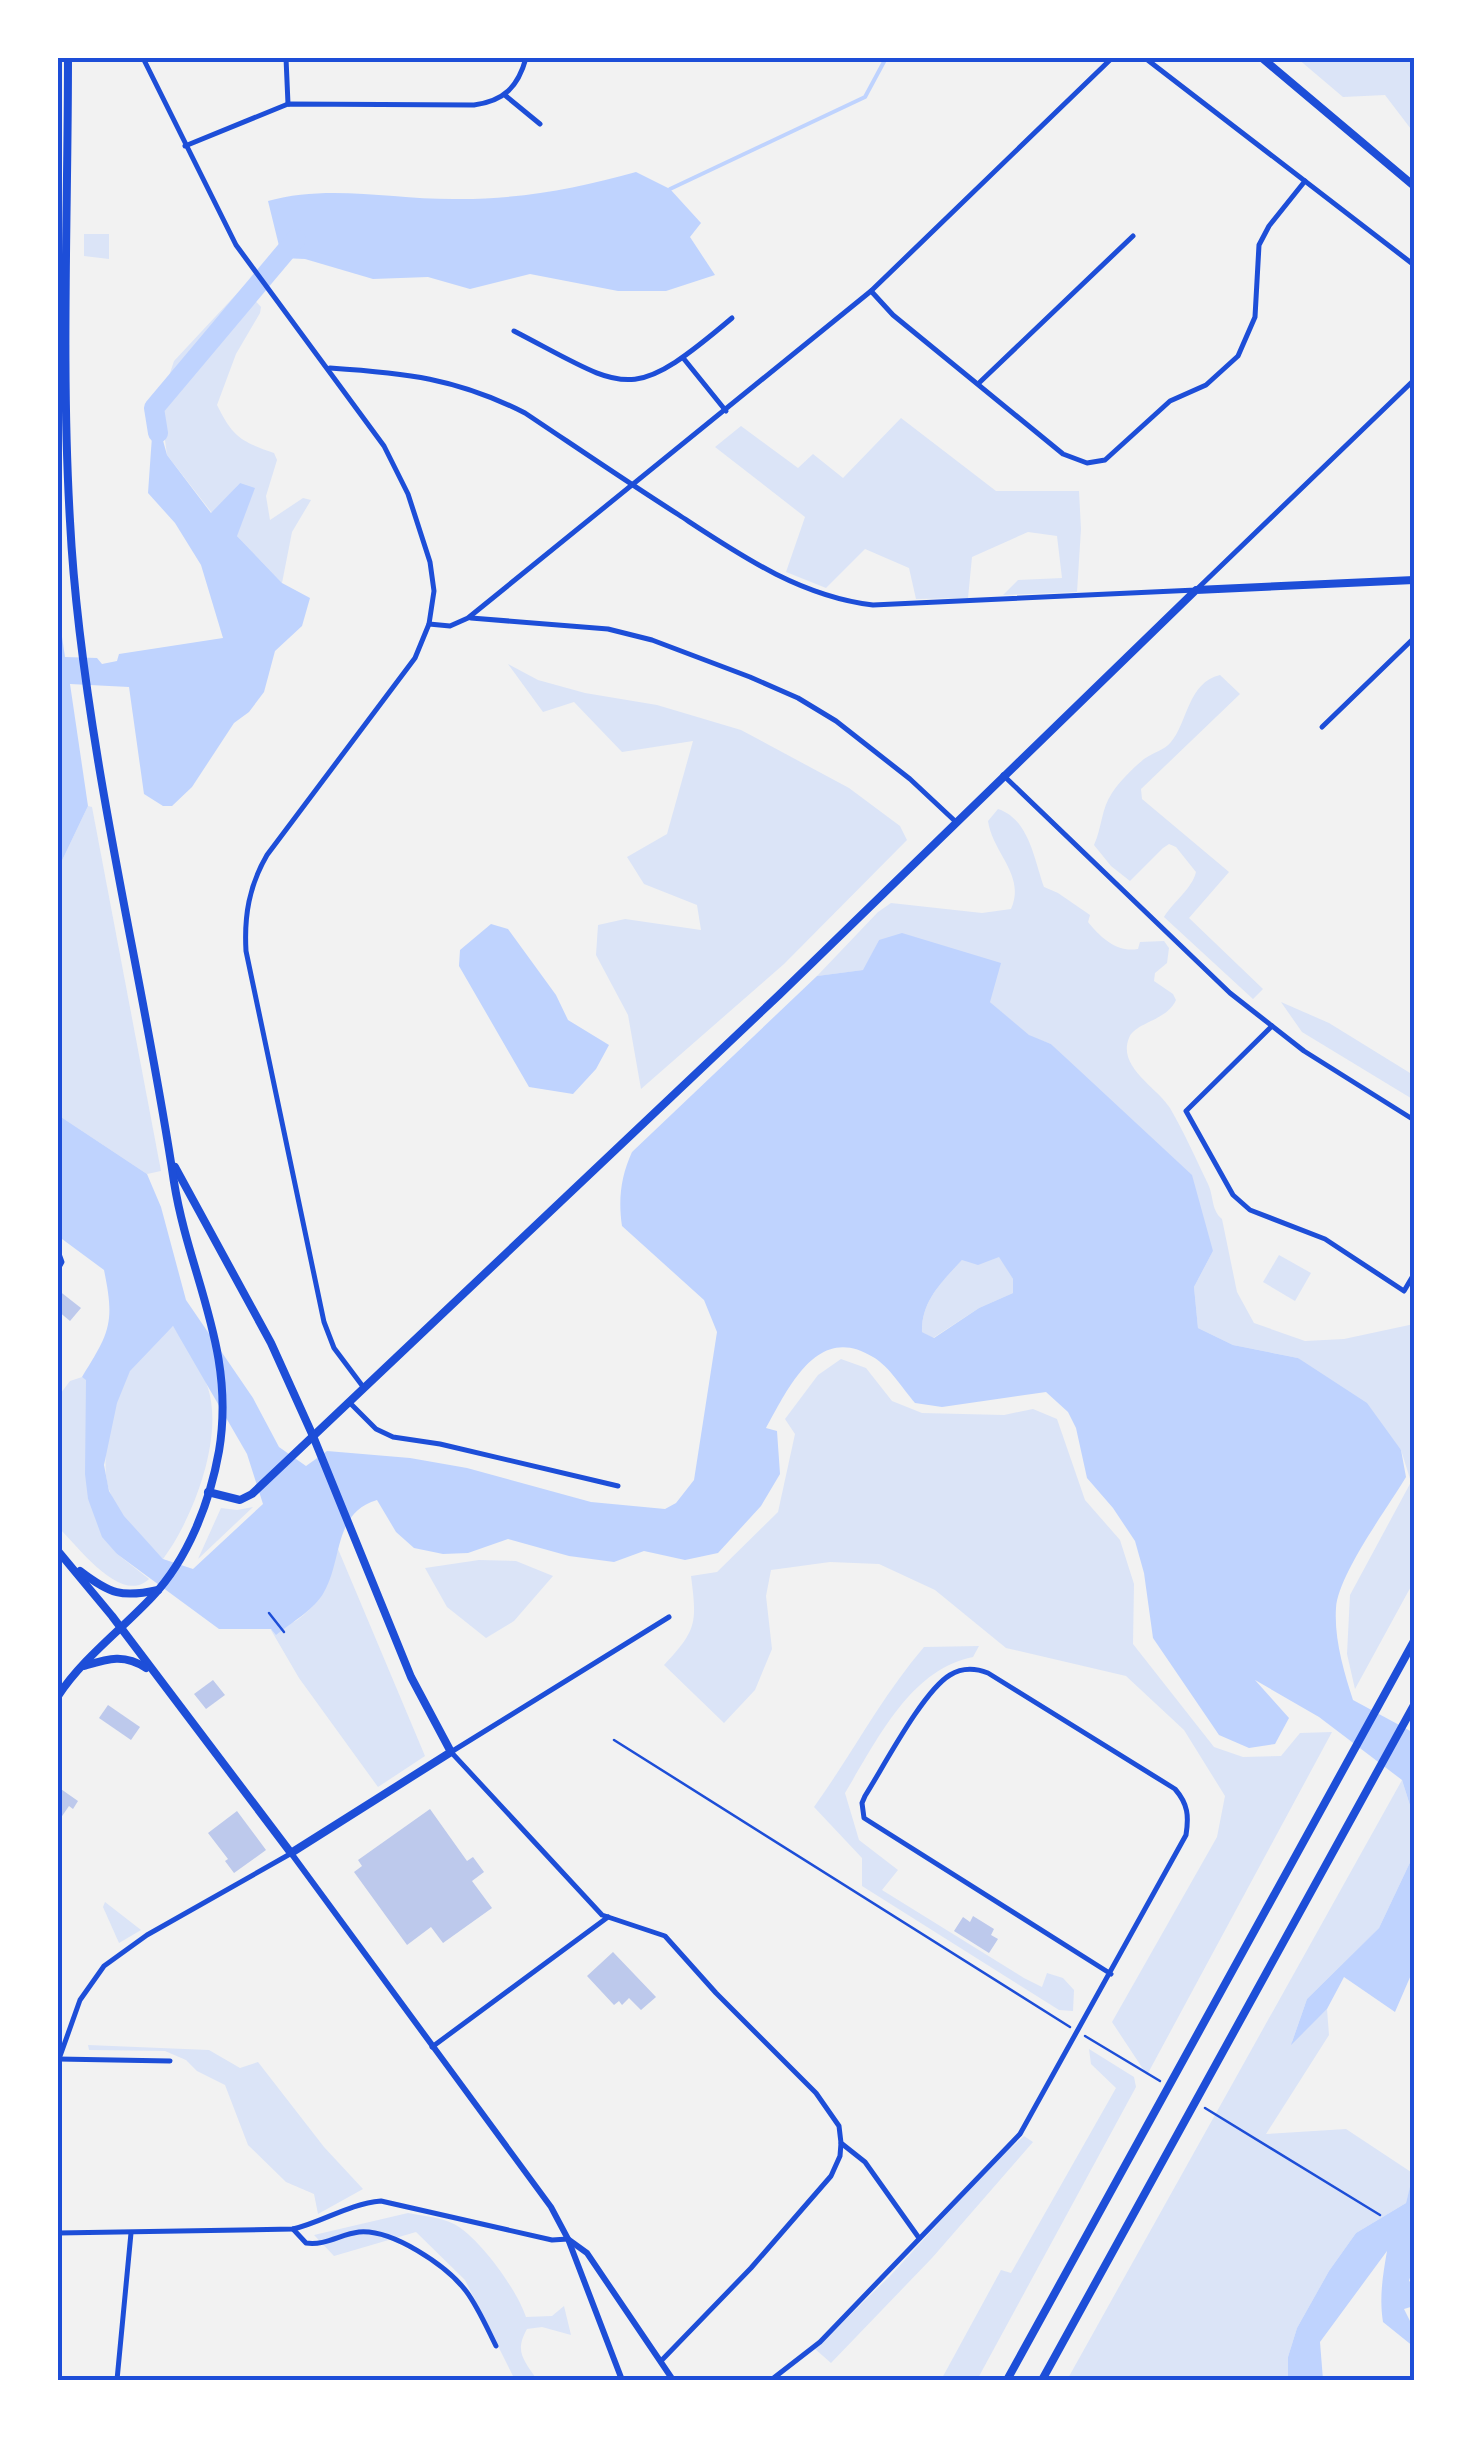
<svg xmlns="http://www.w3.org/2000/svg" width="1472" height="2438" font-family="Montserrat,sans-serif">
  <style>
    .green { fill: #dbe4f7 }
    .water { fill: #bfd3fe; fill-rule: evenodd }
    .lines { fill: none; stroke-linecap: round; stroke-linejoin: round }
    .stream { stroke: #bfd3fe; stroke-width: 4 }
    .river { stroke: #bfd3fe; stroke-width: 20 }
    .building { fill: #bdc9ec }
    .path { stroke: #1d4ed8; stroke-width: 2.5 }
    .minor { stroke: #1d4ed8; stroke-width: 5 }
    .tertiary { stroke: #1d4ed8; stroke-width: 5 }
    .secondary { stroke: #1d4ed8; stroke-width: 6 }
    .primary { stroke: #1d4ed8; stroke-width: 8 }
    .trunk { stroke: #1d4ed8; stroke-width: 8 }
    .motorway { stroke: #1d4ed8; stroke-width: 8 }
    .neatline { fill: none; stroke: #1d4ed8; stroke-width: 4 }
  </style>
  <rect width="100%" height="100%" fill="#f2f2f2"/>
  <g class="green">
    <polygon points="1297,58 1414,58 1414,133 1385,95 1343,97"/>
    <polygon points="84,234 109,234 109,259 84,256"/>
    <path d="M243 287 261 307 260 313 236 354 217 405C233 437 240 441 274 453L277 460 266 496 270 520 303 498 311 500 292 532 282 583 237 536 240 483 212 513 167 455 160 403 174 361Z"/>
    <polygon points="901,418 996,491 1079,491 1081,529 1077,592 1003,595 1018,580 1062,578 1057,536 1028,532 972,557 968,598 916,599 909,568 865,549 826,588 786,572 805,517 715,447 741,426 798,468 813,454 843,478"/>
    <polygon points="508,664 538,680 585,693 657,705 741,730 849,788 900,826 907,840 784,964 641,1089 628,1015 596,955 598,925 625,919 701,930 697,905 644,884 627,857 667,834 693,741 622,752 574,702 543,712"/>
    <path d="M1220 675 1240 694 1141 789 1142 799 1229 872 1189 918 1263 989 1253 999 1164 917C1173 902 1192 889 1196 872L1176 847 1169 844 1163 848 1130 881 1111 866 1094 845C1102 828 1101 809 1112 793 1119 782 1133 768 1144 759 1152 753 1165 750 1171 742 1187 724 1188 682 1220 675Z"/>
    <polygon points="88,806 92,807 161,1171 147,1174 58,1115 58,869"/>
    <path d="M998 809C1029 819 1034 859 1044 887L1058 893 1090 915 1088 922C1100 937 1117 953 1138 949L1140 942 1164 941 1169 948 1167 963 1155 973 1154 981 1173 994 1176 1000C1167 1021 1135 1022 1129 1038 1117 1067 1157 1087 1170 1108 1184 1132 1196 1159 1208 1184 1214 1197 1211 1210 1222 1219L1237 1292 1254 1323 1305 1341 1344 1339 1414 1324V1581L1355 1689 1347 1654 1350 1595 1411 1482 1401 1450 1298 1358 1233 1345 1198 1328 1194 1287 1213 1251 1108 1099 1051 1044 1029 1036 990 1002 879 940 864 970 817 976 878 912 891 903 982 913 1011 909C1026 875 993 854 988 821Z"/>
    <polygon points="1281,1002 1329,1023 1410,1073 1414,1069 1414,1100 1302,1032"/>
    <polygon points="1279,1255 1311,1273 1295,1301 1263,1282"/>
    <path d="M999 1256 1013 1279V1293L979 1308 933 1338 922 1332C921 1301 942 1282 962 1260Z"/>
    <path d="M173 1326C185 1345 201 1366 208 1388 224 1438 193 1519 163 1559 145 1539 119 1518 110 1492 97 1460 114 1392 134 1364 144 1349 160 1338 173 1326Z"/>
    <path d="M841 1359 866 1368 892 1401 922 1413 1004 1415 1033 1409 1057 1419 1085 1500 1120 1540 1134 1584 1133 1644 1214 1747 1243 1757 1281 1756 1300 1733 1332 1732 1147 2075 1112 2022 1217 1837 1225 1796 1184 1730 1126 1676 1006 1648 935 1590 879 1564 830 1562 771 1570 766 1596 772 1649 755 1690 724 1723 664 1665C697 1630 697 1623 691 1576L717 1572 778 1512 795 1434 785 1419 818 1375Z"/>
    <path d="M82 1377 86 1379 88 1499 117 1554 149 1579C121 1606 78 1546 58 1527V1397L70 1381Z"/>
    <polygon points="253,1507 198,1559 221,1508 237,1510"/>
    <path d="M338 1549 425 1756 378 1787 299 1678 271 1630C314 1623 327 1585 338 1549Z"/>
    <polygon points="479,1560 516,1561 553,1576 514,1621 486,1638 447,1607 425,1568"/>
    <path d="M979 1646 973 1657C910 1669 876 1742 845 1793L859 1840 898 1870 882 1890 1024 1978 1042 1987 1047 1973 1063 1978 1074 1990 1073 2011 1059 2010 862 1886V1858L814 1807C852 1754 882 1696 924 1647Z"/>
    <polygon points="1402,1780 1414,1818 1414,1854 1379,1928 1307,1999 1292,2042 1327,2009 1329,2035 1266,2134 1346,2129 1414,2174 1406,2203 1356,2233 1329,2271 1297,2328 1288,2357 1288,2380 1067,2380"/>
    <polygon points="105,1902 141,1930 119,1943 103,1907"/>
    <polygon points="88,2045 209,2050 240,2068 258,2062 324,2147 363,2189 318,2214 314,2194 286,2182 248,2145 225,2085 197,2071 186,2060 165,2051 89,2050"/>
    <polygon points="1089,2049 1134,2077 1136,2087 977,2380 941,2380 1001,2270 1011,2273 1116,2088 1091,2064"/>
    <polygon points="1024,2136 1033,2142 932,2258 831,2363 815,2349 890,2276 995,2162"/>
    <path d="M408 2213C422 2216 441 2217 454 2224 480 2238 517 2290 526 2317L552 2316 564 2306 571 2335 542 2327 527 2329C514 2352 524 2360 537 2380H515L465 2280 416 2232 334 2256 314 2235Z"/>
  </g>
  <g class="water">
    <path d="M636 172 670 189 701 223 690 237 715 275 666 291H618L530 274 470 289 428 277 373 279 305 259 282 258 268 201C327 184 392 199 453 199 515 200 576 189 636 172Z"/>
    <polygon points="154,408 167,455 211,513 240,483 255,488 237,536 282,583 310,598 302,626 275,651 264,692 249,712 234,723 192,787 172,806 163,806 144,794 129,687 70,684 88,806 58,869 58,610 65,657 97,658 102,664 117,661 119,654 223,638 201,565 175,523 148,493"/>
    <polygon points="491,924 508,929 556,995 568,1020 609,1045 596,1069 573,1094 529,1087 459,966 460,950"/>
    <path d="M902 933 1001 963 990 1002 1029 1035 1051 1044 1192 1175 1213 1251 1194 1287 1198 1328 1233 1345 1298 1358 1367 1403 1401 1450 1406 1477C1388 1507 1338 1575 1336 1608 1334 1639 1344 1672 1353 1700L1414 1733V1818L1402 1780 1319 1717 1255 1680 1289 1718 1275 1744 1249 1748 1219 1735 1153 1638 1144 1573 1135 1541 1113 1508 1087 1478 1076 1428 1068 1412 1046 1392 942 1407 915 1403C903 1389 889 1366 873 1357 817 1322 788 1389 766 1428L777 1431 780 1474 761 1506 718 1553 685 1560 644 1551 614 1562 569 1556 508 1539 468 1553 443 1554 414 1548 396 1532 377 1500C333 1513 343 1559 324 1592 315 1609 291 1623 276 1635L271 1629H219L117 1554 102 1537 88 1499 85 1474 86 1380 82 1377C110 1332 115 1323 104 1270L58 1236V1115L147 1174 161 1207 186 1300 253 1398 279 1447 306 1466 327 1451 410 1458 467 1468 591 1502 665 1509 676 1503 694 1480 717 1332 704 1300 622 1226C618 1199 621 1176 632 1152L817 976 863 970 879 940ZM999 1257 1013 1279V1293L979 1308 934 1338 922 1332C921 1301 942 1282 962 1260L978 1265ZM173 1326 247 1454 263 1504 193 1569 163 1559 124 1516 109 1491 104 1465 117 1403 130 1371Z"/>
    <polygon points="1414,1854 1414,1968 1395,2012 1344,1977 1327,2009 1291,2045 1307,1999 1379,1928"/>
    <path d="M1414 2171V2264L1409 2281 1414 2284V2306L1404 2309 1414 2329V2347L1383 2322C1379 2297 1383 2274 1387 2251L1320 2342 1323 2380H1288V2357L1297 2328 1329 2271 1356 2233 1406 2203Z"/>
  </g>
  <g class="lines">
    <polyline class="stream" points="670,189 865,97 886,58"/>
    <polyline class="river" points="158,433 154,408 296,239"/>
  </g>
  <g class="building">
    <polygon points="58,1290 81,1308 70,1321 58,1311"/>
    <polygon points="213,1680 225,1695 206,1709 194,1694"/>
    <polygon points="108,1705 140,1727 131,1740 99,1718"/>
    <polygon points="58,1787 78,1801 73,1809 69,1806 58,1822"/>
    <polygon points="430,1809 467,1861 473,1857 484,1872 472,1881 492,1908 443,1943 431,1927 407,1945 354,1872 362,1866 358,1860"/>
    <polygon points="237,1811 266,1850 234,1873 225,1861 228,1859 208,1833"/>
    <polygon points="973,1916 994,1929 991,1935 998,1939 989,1953 954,1931 963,1917 970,1922"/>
    <polygon points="613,1952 656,1997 641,2010 629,1998 622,2005 619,2001 614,2005 587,1976"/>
  </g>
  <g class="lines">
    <g class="path">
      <polyline points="269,1613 284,1632"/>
      <polyline points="614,1740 1070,2027"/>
      <polyline points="1085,2036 1160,2081"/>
      <polyline points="1205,2108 1380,2215"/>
    </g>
    <g class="minor">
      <polyline points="286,58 288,104"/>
      <polyline points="506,96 540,124"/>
      <path d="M185 146 288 104 474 105C504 101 518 87 526 58"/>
      <polyline points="871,291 893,315 1063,454 1087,463 1105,460 1170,401 1206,385 1238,356 1255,317 1259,245 1269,226 1305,181"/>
      <path d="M514 331C628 390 628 406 732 318"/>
      <polyline points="684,359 726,411"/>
      <polyline points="980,382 1133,236"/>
      <polyline points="1322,727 1414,638"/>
      <polyline points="1272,1026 1186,1111 1233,1195 1250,1210 1325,1239 1404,1291 1414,1274"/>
      <polyline points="58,1251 62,1262 58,1269"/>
      <polyline points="349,1402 376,1429 393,1437 440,1444 618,1486"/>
      <polyline points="669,1617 451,1752 602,1915 665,1936 716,1993 816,2093 839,2126 841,2143 865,2162 919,2238"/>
      <polyline points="432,2047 608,1917"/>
      <polyline points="58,2059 170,2061"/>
      <polyline points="59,2059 80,2000 104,1966 147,1935 290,1854"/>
      <path d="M293 2229 306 2243C325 2246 341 2234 359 2232 392 2229 446 2265 466 2291 478 2307 487 2328 496 2346"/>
      <path d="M58 2233 293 2229C323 2222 348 2204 381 2201L552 2240 568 2239"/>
      <polyline points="661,2361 751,2268 831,2176 840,2156 841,2143"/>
      <polyline points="117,2380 131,2233"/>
      <path d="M771 2380 820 2342 1020 2134 1186 1835C1189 1816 1188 1804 1175 1789L988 1673C975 1668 963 1667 950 1675 923 1691 884 1766 865 1796L862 1803 864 1818 1111 1974"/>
    </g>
    <g class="tertiary">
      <path d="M143 58 236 245 384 446 408 494 430 562 434 591 429 624 415 658 267 855C249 886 244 916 246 951L324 1322 334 1348 364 1388"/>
      <polyline points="1145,58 1414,265"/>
      <path d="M330 368C405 373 456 378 525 413 576 447 627 482 679 515 740 555 799 596 873 605L1196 590 1414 380"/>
      <polyline points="471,618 608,629 652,640 750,677 798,698 836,721 910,779 956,822"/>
      <polyline points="429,624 450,626 468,618 871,291 1112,58"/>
      <polyline points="1003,775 1230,993 1304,1051 1414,1120"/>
    </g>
    <g class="secondary">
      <polyline points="291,1853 551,2207 568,2239 622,2380"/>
      <polyline points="569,2240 587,2253 673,2380"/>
    </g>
    <g class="primary">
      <polyline points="208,1492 240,1500 252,1494 779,995 1196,590 1414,580"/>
      <polyline points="58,1551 112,1616 291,1853 451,1752 411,1677 313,1436 271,1343 175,1167"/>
      <path d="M80 1571C110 1594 122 1598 158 1590"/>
      <path d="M84 1666C107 1659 124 1653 146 1668"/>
      <path d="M58 1696C83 1658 120 1631 152 1597 188 1559 210 1502 219 1451 236 1350 189 1276 174 1182 153 1041 121 901 98 760 85 681 74 601 70 521 61 367 68 212 68 58"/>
    </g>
    <polyline class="trunk" points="1262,58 1414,186"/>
    <g class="motorway">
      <polyline points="1007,2380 1414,1641"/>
      <polyline points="1042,2380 1414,1705"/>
    </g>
  </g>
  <rect width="1472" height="2438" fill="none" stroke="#ffffff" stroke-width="120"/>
  <rect x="60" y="60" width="1352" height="2318" class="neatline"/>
</svg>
